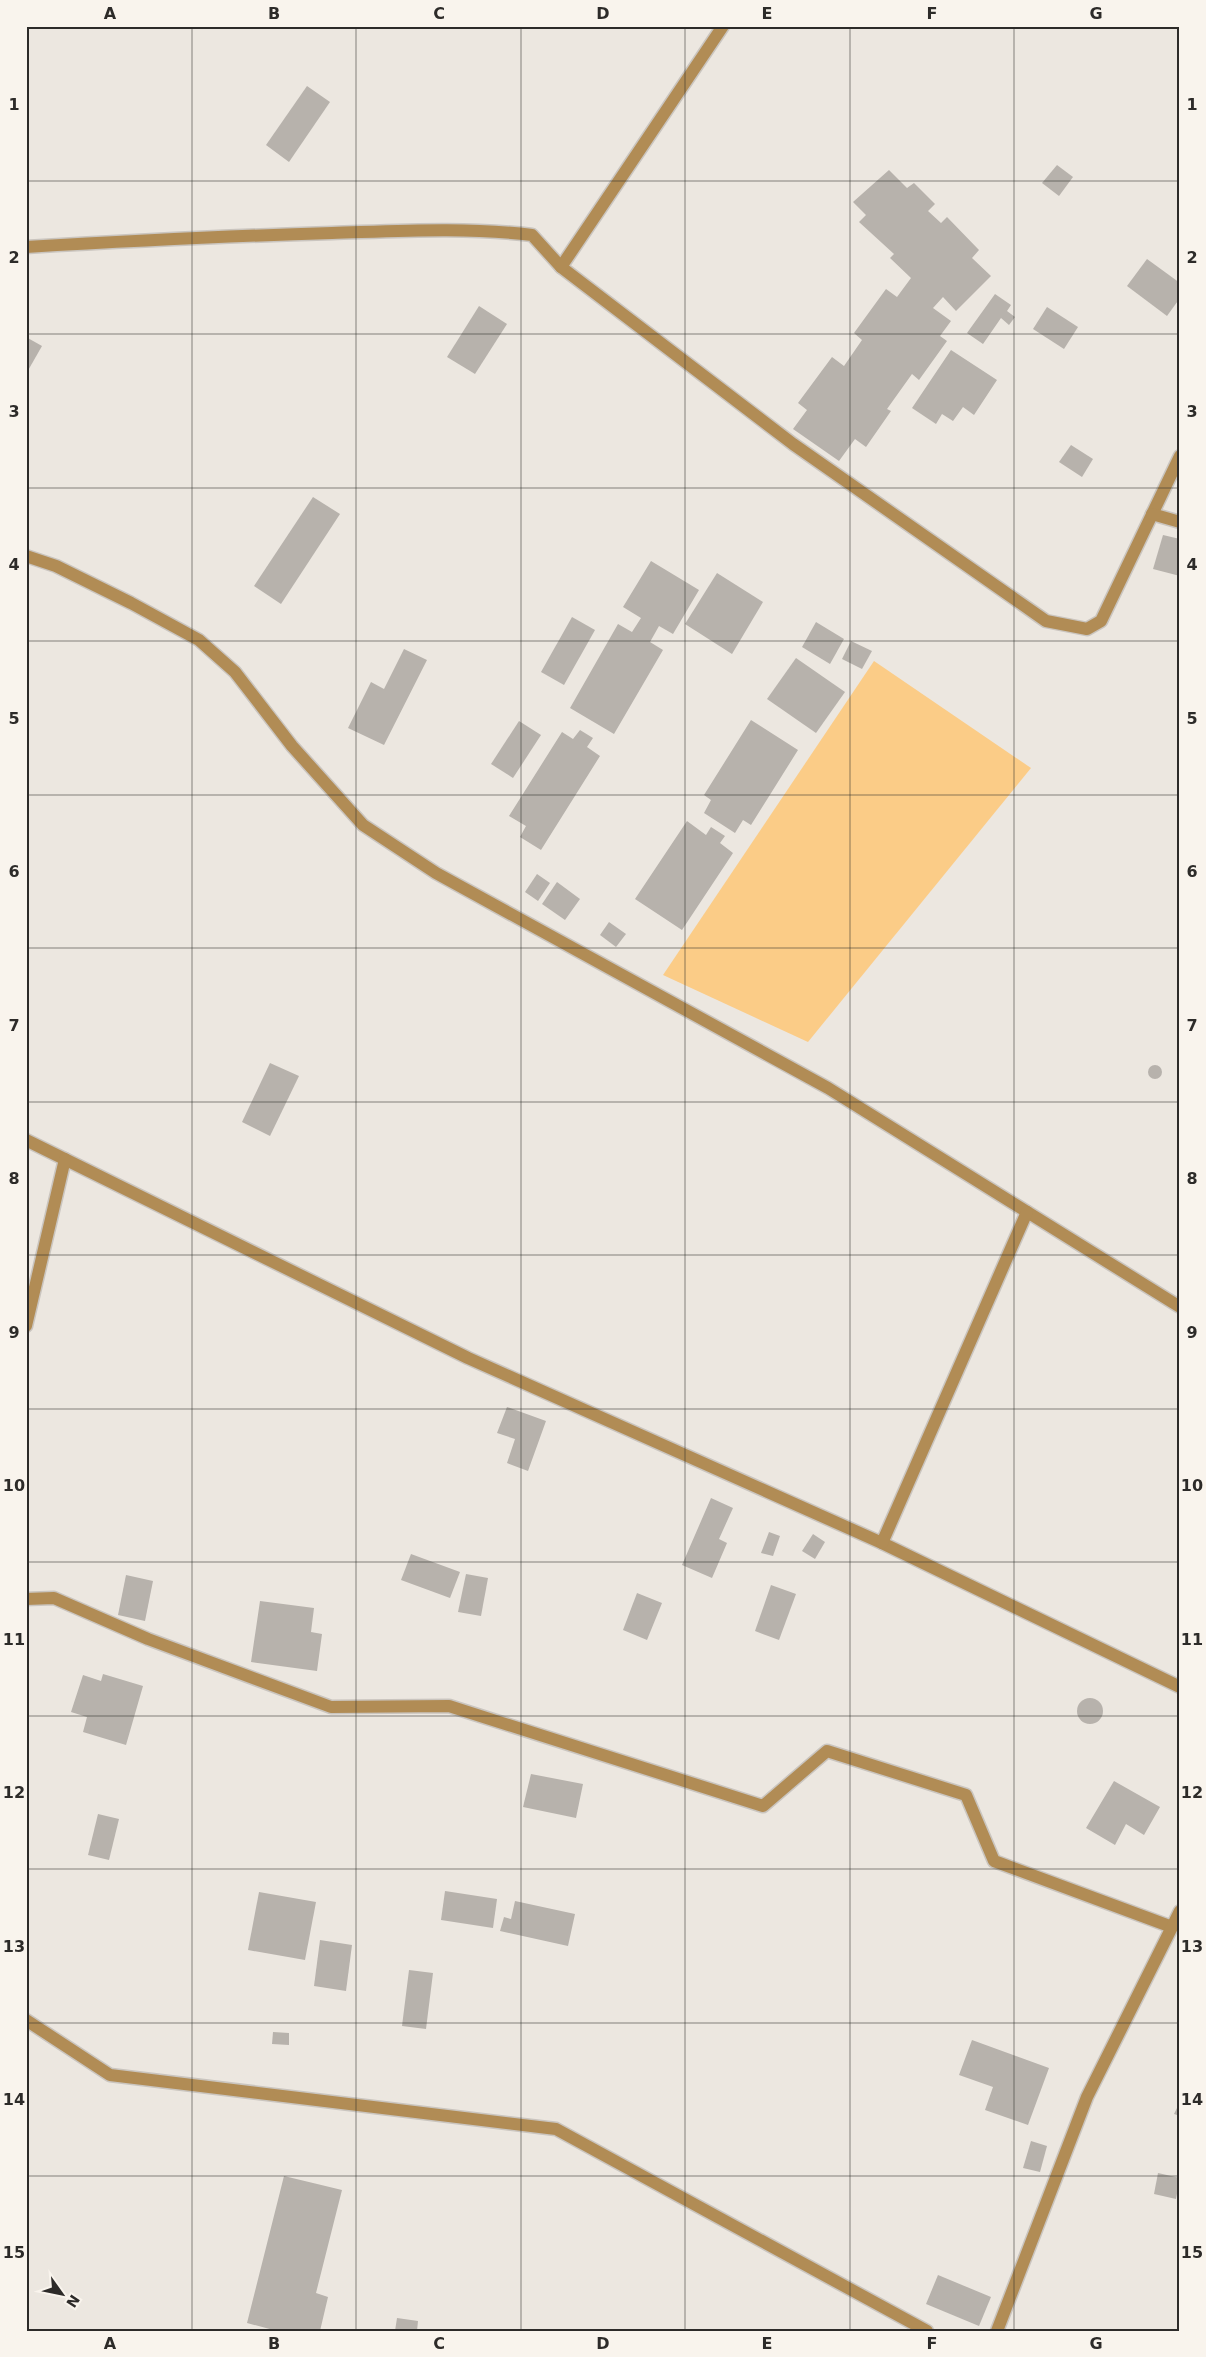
<svg xmlns="http://www.w3.org/2000/svg" width="1206" height="2357" font-family="'DejaVu Sans',sans-serif">
  <style>
    .green { fill: #fbcc87 }
    .building { fill: #b7b2ac }
    .lines { fill: none; stroke-linecap: round; stroke-linejoin: round }
    .street-casing { stroke: #cac5bf; stroke-width: 15 }
    .street { stroke: #b18c55; stroke-width: 12 }
    .grid { fill: none; stroke: #2d2b29; stroke-width: 1; stroke-opacity: 0.55 }
    .neatline { fill: none; stroke: #2d2b29; stroke-width: 2 }
    .grid-label { font-size: 16px; text-anchor: middle; font-weight: bold; fill: #2d2b29 }
  </style>
  <rect width="100%" height="100%" fill="#ece7e0"/>
  <polygon class="green" points="874,661 1031,768 808,1042 663,975"/>
  <g class="building">
    <polygon points="307,86 330,102 289,162 266,145"/>
    <polygon points="1057,165 1073,177 1059,196 1042,183"/>
    <polygon points="889,170 907,188 914,183 935,204 928,211 941,223 947,217 979,250 972,258 991,276 956,311 943,297 933,308 951,321 940,336 947,341 919,380 912,374 887,409 891,411 866,447 855,439 839,461 793,429 807,410 798,403 832,357 844,366 862,340 854,333 886,289 897,297 911,278 890,258 894,254 859,222 866,215 853,202"/>
    <polygon points="1147,259 1180,283 1180,298 1167,316 1127,286"/>
    <polygon points="995,294 1011,305 1007,311 1015,317 1009,325 1001,318 983,344 967,333"/>
    <polygon points="479,306 507,324 475,374 447,357"/>
    <polygon points="1047,307 1078,327 1064,349 1033,329"/>
    <polygon points="26,337 42,346 26,374"/>
    <polygon points="951,350 997,380 974,415 963,407 953,421 942,414 936,424 912,408"/>
    <polygon points="1071,445 1093,459 1082,477 1059,462"/>
    <polygon points="313,497 340,514 281,604 254,586"/>
    <polygon points="1163,535 1180,539 1180,576 1153,569"/>
    <polygon points="651,561 699,590 673,634 659,626 650,642 663,650 614,734 570,708 618,624 632,632 641,618 623,607"/>
    <polygon points="717,573 763,602 732,654 685,624"/>
    <polygon points="572,617 595,630 564,685 541,672"/>
    <polygon points="816,622 844,639 830,664 802,647"/>
    <polygon points="851,641 872,651 862,669 842,659"/>
    <polygon points="404,649 427,660 384,745 348,728 371,682 384,689"/>
    <polygon points="796,658 845,692 816,733 767,699"/>
    <polygon points="751,720 798,750 751,825 743,820 735,833 704,813 711,800 704,795"/>
    <polygon points="519,721 541,735 513,778 491,764"/>
    <polygon points="580,730 593,738 587,747 600,756 541,850 520,837 526,826 509,816 562,732 573,739"/>
    <polygon points="687,821 706,835 711,827 725,836 720,843 733,853 682,930 635,899"/>
    <polygon points="537,874 550,883 538,901 525,892"/>
    <polygon points="557,882 580,899 565,920 542,904"/>
    <polygon points="609,922 626,934 616,947 600,935"/>
    <polygon points="270,1063 299,1076 270,1136 242,1122"/>
    <circle cx="1155" cy="1072" r="7"/>
    <polygon points="507,1407 546,1421 528,1471 507,1463 515,1439 497,1433"/>
    <polygon points="711,1498 733,1508 719,1539 727,1543 712,1578 682,1565"/>
    <polygon points="769,1532 780,1536 773,1556 761,1553"/>
    <polygon points="813,1534 825,1542 815,1559 802,1551"/>
    <polygon points="411,1554 460,1572 450,1598 401,1580"/>
    <polygon points="466,1574 488,1578 481,1616 458,1612"/>
    <polygon points="126,1575 153,1581 145,1621 118,1615"/>
    <polygon points="771,1585 796,1594 779,1640 755,1631"/>
    <polygon points="637,1593 662,1603 647,1640 623,1630"/>
    <polygon points="260,1601 314,1608 311,1632 322,1634 317,1671 251,1662"/>
    <polygon points="103,1674 143,1686 126,1745 83,1732 87,1717 71,1712 83,1675 101,1681"/>
    <circle cx="1090" cy="1711" r="13"/>
    <polygon points="531,1774 583,1784 576,1818 523,1807"/>
    <polygon points="1114,1781 1160,1807 1144,1835 1126,1824 1115,1845 1086,1828"/>
    <polygon points="98,1814 119,1819 109,1860 88,1855"/>
    <polygon points="445,1891 497,1899 493,1928 441,1920"/>
    <polygon points="259,1892 316,1902 305,1960 248,1950"/>
    <polygon points="515,1901 575,1914 568,1946 500,1931 504,1917 511,1919"/>
    <polygon points="320,1940 352,1945 346,1991 314,1986"/>
    <polygon points="409,1970 433,1973 426,2029 402,2026"/>
    <polygon points="273,2032 289,2033 289,2045 272,2044"/>
    <polygon points="972,2040 1049,2068 1028,2125 985,2110 993,2087 959,2075"/>
    <polygon points="1180,2102 1180,2116 1174,2114"/>
    <polygon points="1031,2141 1047,2146 1040,2172 1023,2168"/>
    <polygon points="1158,2173 1180,2178 1176,2199 1154,2194"/>
    <polygon points="284,2176 342,2190 316,2293 328,2297 320,2331 277,2331 247,2323"/>
    <polygon points="938,2275 991,2297 979,2326 926,2304"/>
    <polygon points="397,2318 418,2321 417,2331 395,2331"/>
  </g>
  <g class="lines">
    <defs>
      <g id="street">
        <path d="M26 247C128 241 230 236 332 233 399 231 466 227 532 235L561 267 793 444 1046 621 1087 629 1101 621 1180 456"/>
        <polyline points="561,267 723,26"/>
        <polyline points="1152,514 1180,522"/>
        <polyline points="26,556 56,566 131,603 199,640 235,672 292,746 363,825 436,873 828,1088 1180,1307"/>
        <polyline points="26,1140 468,1358 882,1543 1180,1687"/>
        <polyline points="26,1326 65,1159"/>
        <polyline points="882,1543 1027,1212"/>
        <polyline points="26,1599 54,1598 148,1639 331,1707 449,1706 763,1806 827,1751 966,1795 994,1861 1172,1927"/>
        <polyline points="26,2020 110,2075 556,2129 927,2331"/>
        <polyline points="997,2331 1087,2097 1180,1911"/>
      </g>
    </defs>
    <use href="#street" class="street-casing"/>
    <use href="#street" class="street"/>
  </g>
  <path class="grid" d="M192 26V2331M356 26V2331M521 26V2331M685 26V2331M850 26V2331M1014 26V2331M26 181H1180M26 334H1180M26 488H1180M26 641H1180M26 795H1180M26 948H1180M26 1102H1180M26 1255H1180M26 1409H1180M26 1562H1180M26 1716H1180M26 1869H1180M26 2023H1180M26 2176H1180"/>
  <rect width="1206" height="2357" fill="none" stroke="#f9f4ed" stroke-width="55"/>
  <g transform="translate(62 2294) rotate(123)" stroke="#f9f4ed" stroke-width="4" paint-order="stroke">
  <path d="M0-4L9 19L0 12L-9 19Z" fill="#2d2b29"/>
  <text y="-8" font-size="14" font-weight="bold" text-anchor="middle" fill="#2d2b29">N</text>
  </g>
  <rect x="28" y="28" width="1150" height="2302" class="neatline"/>
  <g class="grid-label">
    <text x="110" y="19">A</text>
    <text x="274" y="19">B</text>
    <text x="439" y="19">C</text>
    <text x="603" y="19">D</text>
    <text x="767" y="19">E</text>
    <text x="932" y="19">F</text>
    <text x="1096" y="19">G</text>
    <text x="14" y="110">1</text>
    <text x="1192" y="110">1</text>
    <text x="14" y="263">2</text>
    <text x="1192" y="263">2</text>
    <text x="14" y="417">3</text>
    <text x="1192" y="417">3</text>
    <text x="14" y="570">4</text>
    <text x="1192" y="570">4</text>
    <text x="14" y="724">5</text>
    <text x="1192" y="724">5</text>
    <text x="14" y="877">6</text>
    <text x="1192" y="877">6</text>
    <text x="14" y="1031">7</text>
    <text x="1192" y="1031">7</text>
    <text x="14" y="1184">8</text>
    <text x="1192" y="1184">8</text>
    <text x="14" y="1338">9</text>
    <text x="1192" y="1338">9</text>
    <text x="14" y="1491">10</text>
    <text x="1192" y="1491">10</text>
    <text x="14" y="1645">11</text>
    <text x="1192" y="1645">11</text>
    <text x="14" y="1798">12</text>
    <text x="1192" y="1798">12</text>
    <text x="14" y="1952">13</text>
    <text x="1192" y="1952">13</text>
    <text x="14" y="2105">14</text>
    <text x="1192" y="2105">14</text>
    <text x="14" y="2258">15</text>
    <text x="1192" y="2258">15</text>
    <text x="110" y="2349">A</text>
    <text x="274" y="2349">B</text>
    <text x="439" y="2349">C</text>
    <text x="603" y="2349">D</text>
    <text x="767" y="2349">E</text>
    <text x="932" y="2349">F</text>
    <text x="1096" y="2349">G</text>
  </g>
</svg>
